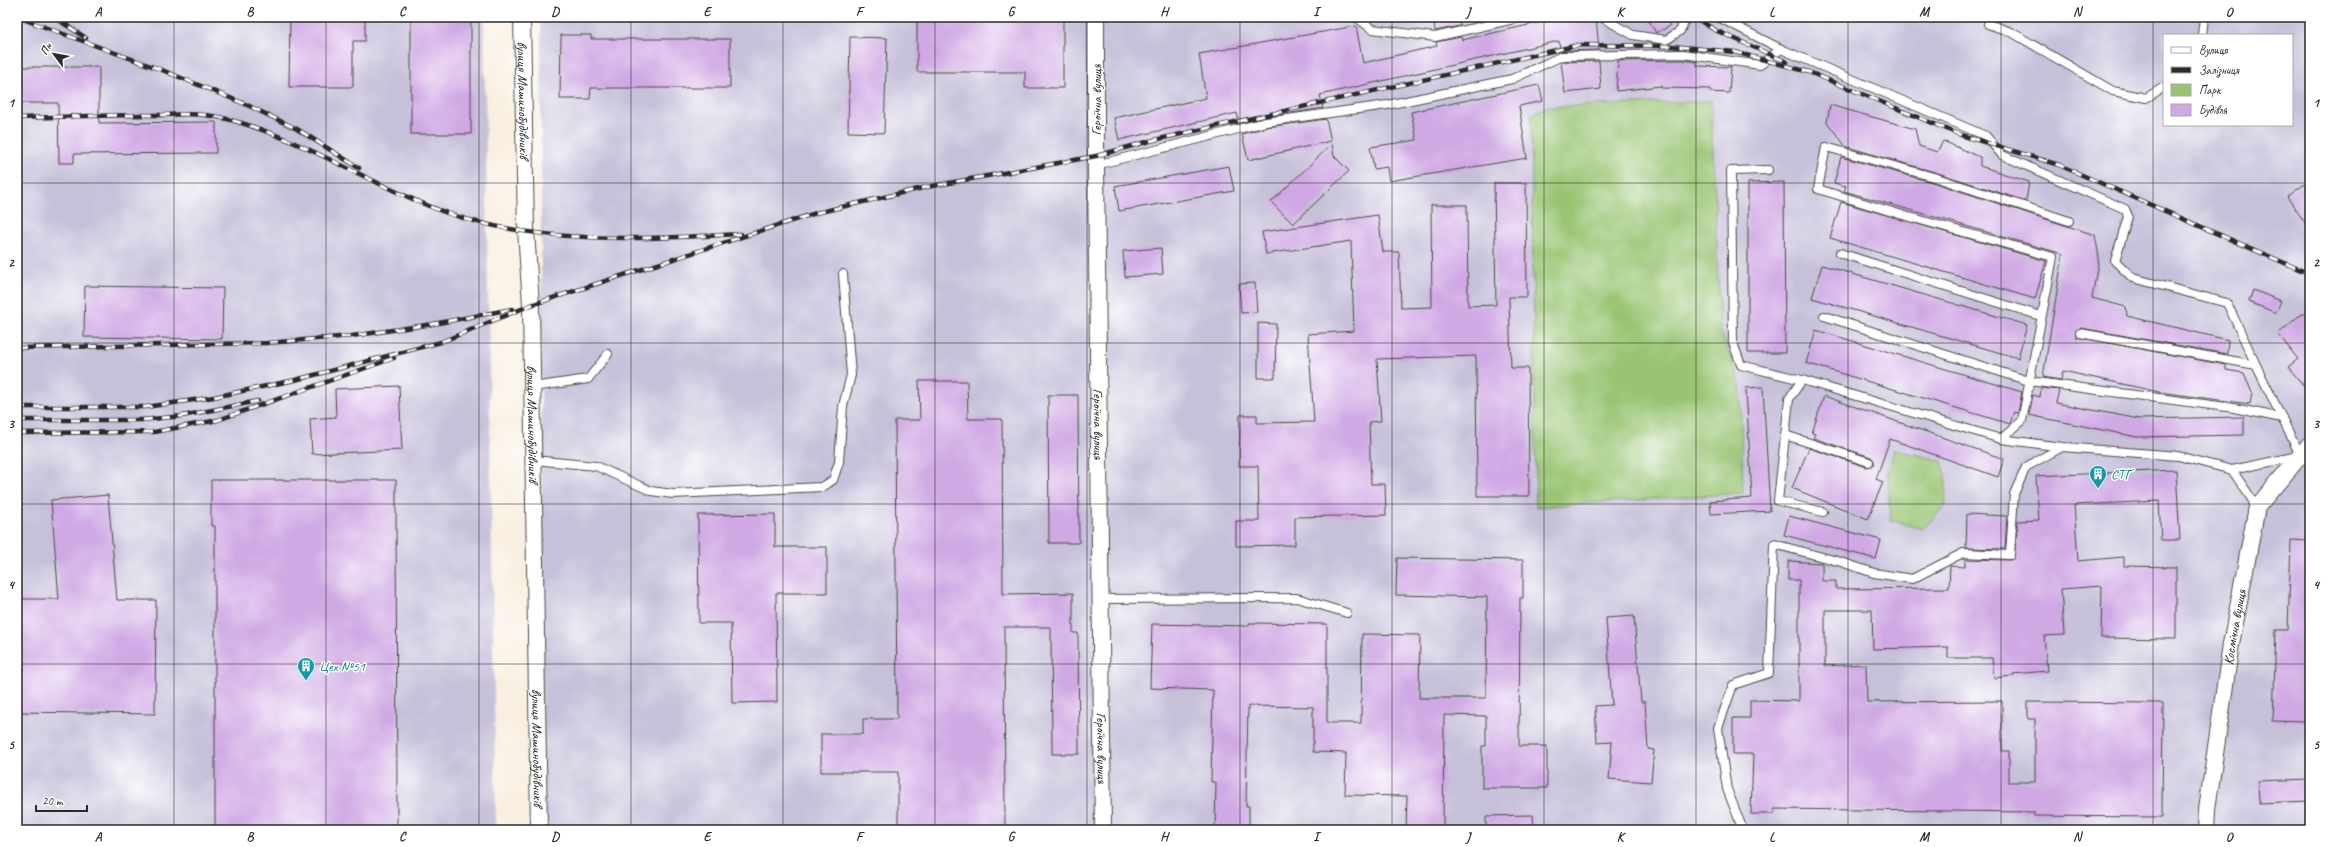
<svg xmlns="http://www.w3.org/2000/svg" width="2327" height="847" font-family="Caveat,sans-serif">
  <style>
    .industrial { fill: #c6c0d9; fill-rule: evenodd }
    .green { fill: #99c573; stroke: #62784f }
    .building { fill: #cfa8e4 }
    .lines { fill: none; stroke-linecap: round; stroke-linejoin: round }
    .lane-casing { stroke: #4a4846; stroke-width: 10 }
    .street-casing { stroke: #4a4846; stroke-width: 18 }
    .lane { stroke: #fff; stroke-width: 8 }
    .street { stroke: #fff; stroke-width: 16 }
    .rail-casing { stroke: #2b2b2b; stroke-width: 4.5 }
    .rail { stroke: #fff; stroke-width: 3; stroke-dasharray: 9; stroke-linecap: butt }
    .grid { fill: none; stroke: #2b2b2b; stroke-width: 1; stroke-opacity: 0.55 }
    .labels { text-anchor: middle; dominant-baseline: central; stroke-width: 3; stroke-linejoin: round; paint-order: stroke }
    .street-label { font-size: 14px; fill: #2b2b2b; stroke: #fff }
    .culture-label { font-size: 14px; fill: #0d838f; stroke: #fff; text-anchor: start }
    .neatline { fill: none; stroke: #2b2b2b; stroke-width: 1.5 }
    .grid-label { font-size: 13px; text-anchor: middle; font-weight: bold; fill: #2b2b2b }
  </style>
  <rect width="100%" height="100%" fill="#fff"/>
  <filter id="ink" filterUnits="userSpaceOnUse"><feTurbulence type="fractalNoise" baseFrequency=".025" numOctaves="2"/><feDisplacementMap in="SourceGraphic" scale="8" xChannelSelector="R" yChannelSelector="G"/><feConvolveMatrix kernelMatrix="1 2 1 2 8 2 1 2 1" color-interpolation-filters="sRGB"/></filter>
  <filter id="wash" filterUnits="userSpaceOnUse"><feTurbulence type="fractalNoise" baseFrequency=".012" numOctaves="4" result="noise"/><feDisplacementMap in="SourceGraphic" scale="16" xChannelSelector="R" yChannelSelector="G"/><feGaussianBlur stdDeviation="0.9" result="paint"/><feColorMatrix in="noise" values="0 0 0 0 0 0 0 0 0 0 0 0 0 0 0 0 0 1.4 0 .05"/><feComposite in="paint" operator="in"/></filter>
  <g filter="url(#wash)">
    <rect width="100%" height="100%" fill="#f9efe0"/>
    <g class="industrial">
      <polygon points="17,17 484,17 496,830 17,830"/>
      <path d="M541 17H2310V830H541ZM2164 35H2292V125H2164Z"/>
    </g>
    <g class="green">
      <polygon points="1711,101 1720,328 1740,384 1743,493 1536,507 1531,115 1546,107"/>
      <polygon points="1894,449 1942,461 1947,480 1944,507 1923,529 1890,520 1888,473"/>
    </g>
    <g id="blocks">
      <g class="building">
        <polygon points="290,17 365,17 365,41 353,41 353,87 289,87"/>
        <rect x="411" y="17" width="60" height="117"/>
        <polygon points="1433,17 1459,17 1460,26 1435,31"/>
        <polygon points="1596,17 1599,50 1560,51 1559,41 1320,95 1323,108 1265,117 1239,123 1237,113 1119,140 1114,118 1206,98 1199,54 1356,26 1363,63 1437,46 1436,42 1461,37 1462,40 1555,19"/>
        <polygon points="1647,17 1665,17 1670,26 1656,33"/>
        <polygon points="917,19 1063,19 1063,88 1025,88 1025,72 917,72"/>
        <polygon points="561,35 591,35 591,39 730,39 730,88 591,88 590,99 560,99"/>
        <polygon points="850,37 887,38 884,133 848,132"/>
        <polygon points="1683,60 1697,62 1697,66 1731,67 1729,93 1710,92 1710,89 1661,88 1661,86 1616,91 1618,61"/>
        <polygon points="1599,61 1601,89 1565,93 1561,62"/>
        <polygon points="17,67 99,67 99,123 216,122 216,153 74,154 74,163 59,163 58,103 17,103"/>
        <polygon points="1539,85 1543,101 1519,106 1527,158 1389,181 1387,167 1374,169 1370,147 1417,140 1411,112"/>
        <polygon points="1830,105 1915,129 1919,146 1937,152 1943,141 1980,157 1980,166 2029,182 2026,201 1938,173 1844,146 1844,144 1827,122"/>
        <polygon points="1326,119 1331,141 1248,160 1242,134 1267,127"/>
        <polygon points="1332,144 1334,156 1349,171 1293,224 1271,202"/>
        <polygon points="1841,157 1935,183 2095,235 2099,257 2092,298 2126,307 2127,316 2228,340 2227,354 2081,328 2076,330 2076,337 2226,365 2226,370 2244,373 2252,393 2250,404 2159,392 2063,371 2061,380 2043,377 2063,254 1844,191 1846,186 1834,183"/>
        <polygon points="1229,166 1234,191 1119,211 1115,186"/>
        <polygon points="2310,180 2310,230 2287,197"/>
        <polygon points="1784,182 1785,353 1748,353 1748,183"/>
        <polygon points="1494,183 1526,183 1527,297 1509,297 1511,368 1528,368 1529,496 1477,496 1476,356 1377,359 1381,421 1369,422 1371,484 1385,484 1386,515 1295,517 1295,545 1236,546 1236,521 1259,521 1258,466 1239,466 1240,415 1257,415 1257,423 1314,422 1308,334 1354,331 1351,241 1266,254 1262,232 1378,215 1383,252 1399,252 1401,308 1432,307 1431,205 1467,205 1468,306 1496,305"/>
        <polygon points="1841,202 2046,261 2035,299 1830,238"/>
        <polygon points="1161,248 1163,274 1125,277 1123,251"/>
        <polygon points="1822,265 2027,325 2018,358 1812,298"/>
        <polygon points="1255,283 1257,312 1241,313 1239,284"/>
        <polygon points="85,286 223,288 222,339 84,337"/>
        <polygon points="2253,290 2281,301 2276,313 2249,302"/>
        <polygon points="2301,314 2310,314 2310,393 2288,367 2298,359 2278,334"/>
        <polygon points="1258,323 1276,324 1275,378 1258,378"/>
        <polygon points="1816,330 2022,392 2018,413 2014,412 2010,424 1806,363"/>
        <polygon points="919,381 967,381 968,419 1002,419 1003,594 1073,593 1073,633 1078,633 1079,754 1052,754 1051,627 1004,627 1005,829 898,830 898,772 821,772 821,734 863,734 863,719 897,719 895,420 920,420"/>
        <polygon points="399,386 402,450 312,454 310,419 336,417 335,389"/>
        <polygon points="1763,387 1770,511 1711,514 1710,501 1752,498 1746,388"/>
        <polygon points="2041,388 2059,390 2056,403 2139,419 2244,417 2244,435 2137,437 2029,415 2033,395 2040,397"/>
        <polygon points="1048,395 1078,395 1079,543 1049,543"/>
        <polygon points="1824,396 2004,459 1998,477 1890,439 1876,479 1883,482 1868,519 1792,488 1809,448 1867,467 1874,464 1874,460 1871,457 1813,438 1815,434 1812,433"/>
        <polygon points="2176,470 2180,540 2161,540 2159,501 2074,505 2078,561 2124,557 2124,566 2176,567 2176,639 2101,638 2102,586 2061,589 2064,635 2044,636 2047,671 2013,674 2013,676 1994,678 1992,658 1948,658 1948,647 1873,649 1872,610 1825,610 1825,666 1866,664 1867,702 2002,701 2002,751 2009,751 2009,782 2035,782 2035,719 2028,719 2028,702 2163,703 2162,817 2034,816 2034,812 1774,809 1774,814 1751,814 1753,754 1733,754 1733,718 1750,718 1750,700 1799,701 1799,580 1788,580 1788,561 1822,563 1822,581 1836,581 1836,589 1949,588 1950,566 1965,567 1965,559 2010,560 2014,558 2018,521 2039,520 2036,476"/>
        <polygon points="211,480 396,480 397,830 215,830 215,526 211,526"/>
        <polygon points="108,495 117,600 156,600 155,714 17,712 17,599 59,599 51,500"/>
        <polygon points="775,514 775,547 827,547 827,593 776,593 777,702 732,703 731,623 699,623 698,515"/>
        <polygon points="1967,514 2007,516 2005,549 1966,548"/>
        <polygon points="1789,516 1881,540 1876,559 1784,535"/>
        <polygon points="2291,540 2310,541 2310,693 2306,693 2305,722 2273,721 2276,630 2288,630"/>
        <polygon points="1397,558 1523,560 1523,598 1520,598 1519,746 1547,746 1547,788 1482,788 1482,746 1486,746 1486,716 1444,715 1443,830 1406,830 1407,796 1345,795 1346,753 1313,752 1313,707 1248,706 1246,806 1249,806 1249,830 1215,830 1216,782 1211,782 1213,690 1150,688 1152,624 1249,626 1249,623 1327,624 1327,723 1361,723 1362,634 1420,635 1419,698 1486,698 1487,597 1396,595"/>
        <polygon points="1634,616 1641,702 1645,702 1648,749 1654,750 1651,782 1609,779 1612,742 1597,743 1595,706 1612,705 1606,618"/>
        <polygon points="2310,779 2310,801 2259,803 2258,781"/>
        <polygon points="1533,815 1534,830 1486,830 1486,816"/>
      </g>
    </g>
  </g>
  <g filter="url(#ink)">
    <use href="#blocks" fill-opacity="0" stroke="#4a4846" stroke-width="1"/>
    <g class="lines">
      <defs>
        <g id="lane">
          <polyline points="1356,17 1372,29 1435,37 1523,17"/>
          <polyline points="1601,17 1633,35 1666,40 1680,31 1686,17"/>
          <polyline points="1718,17 1781,49 1986,136 2002,155 2125,209 2128,216 2115,261 2133,278 2227,303 2256,365"/>
          <polyline points="2308,17 2310,18"/>
          <polyline points="1988,24 2011,32 2113,91 2146,98 2164,87"/>
          <polyline points="2202,35 2204,17"/>
          <polyline points="1096,165 1266,122 1387,105 1512,79 1562,56 1683,54 1760,65 1781,49"/>
          <polyline points="1768,170 1731,171 1733,343 1741,365 1802,380"/>
          <polyline points="1840,253 2041,316"/>
          <polyline points="1824,316 2029,381 2234,408 2282,418"/>
          <polyline points="2080,333 2256,365 2300,455 2310,461"/>
          <polyline points="533,387 588,379 608,354"/>
          <polyline points="1785,435 1869,462"/>
          <polyline points="2001,439 2062,447 2178,456 2232,470 2257,507"/>
          <polyline points="534,460 596,466 651,491 673,494 822,487 833,480 839,462 843,406 851,375 843,274"/>
          <polyline points="2232,470 2298,456"/>
          <polyline points="1823,512 1778,501 1789,399 1802,380 2001,439 2022,421 2053,257 1899,214 1818,189 1826,147 1937,178 2069,221"/>
          <polyline points="1100,599 1297,598 1347,613"/>
          <polyline points="1299,829 1305,830"/>
          <polyline points="1743,830 1727,789 1718,728 1733,685 1769,673 1774,544 1841,562 1874,573 1912,579 1963,553 2010,555 2014,494 2026,467 2062,447"/>
        </g>
        <g id="street">
          <path id="s1" d="M522 17 526 231 531 305 539 830"/>
          <path id="s2" d="M1096 17V165L1103 830"/>
          <path id="s3" d="M2206 830 2207 809 2231 644 2257 507 2310 444"/>
        </g>
      </defs>
      <use href="#lane" class="lane-casing"/>
      <use href="#street" class="street-casing"/>
      <use href="#lane" class="lane"/>
      <use href="#street" class="street"/>
      <defs>
        <g id="rail">
          <polyline points="17,17 162,70 245,104 297,129 359,168"/>
          <polyline points="54,17 86,38"/>
          <polyline points="1694,17 1715,30 1787,62"/>
          <path d="M17 118C62 117 107 115 152 115 175 115 200 112 223 118 302 137 371 186 447 213 540 245 645 239 741 234"/>
          <polyline points="17,348 267,343 352,336 433,324 512,309"/>
          <polyline points="17,407 146,407 214,397 295,380 441,342 531,305 816,213 927,187 1096,156 1150,141 1579,45 1671,46 1735,52 1809,72 1961,135 2059,165 2310,274"/>
          <polyline points="17,420 142,420 182,416 258,401"/>
          <polyline points="17,433 154,432 218,420 394,358"/>
        </g>
      </defs>
      <use href="#rail" class="rail-casing"/>
      <use href="#rail" class="rail"/>
    </g>
  </g>
  <path class="grid" d="M174 17V830M326 17V830M479 17V830M631 17V830M783 17V830M935 17V830M1087 17V830M1240 17V830M1392 17V830M1544 17V830M1696 17V830M1848 17V830M2001 17V830M2153 17V830M17 183H2310M17 343H2310M17 504H2310M17 664H2310"/>
  <defs>
    <symbol id="building-pin" viewBox="-11 -11 22 30"><path d="M0 17L-7.5 6A9.5 9.5 0 1 1 7.5 6Z" fill="#0f9aa8" stroke="#fff"/><path d="M-4-6H4V6H1V3H-1V6H-4ZM-2.5-4.3h1.7v1.8h-1.7ZM.8-4.3h1.7v1.8H.8ZM-2.5-1h1.7V.8h-1.7ZM.8-1h1.7V.8H.8Z" fill="#fff"/></symbol>
  </defs>
  <g fill-rule="evenodd">
    <use href="#building-pin" x="2088" y="464" width="20" height="27"/>
    <use href="#building-pin" x="296" y="656" width="20" height="27"/>
  </g>
  <g class="labels">
    <g class="street-label">
      <text stroke="none"><textPath href="#s1" startOffset="83">вулиця Машинобудівників</textPath></text>
      <text transform="translate(1096 100) rotate(-90)">Героїчна вулиця</text>
      <text stroke="none"><textPath href="#s1" startOffset="407">вулиця Машинобудівників</textPath></text>
      <text stroke="none"><textPath href="#s2" startOffset="407">Героїчна вулиця</textPath></text>
      <text stroke="none"><textPath href="#s3" startOffset="205">Космічна вулиця</textPath></text>
      <text stroke="none"><textPath href="#s1" startOffset="731">вулиця Машинобудівників</textPath></text>
      <text stroke="none"><textPath href="#s2" startOffset="731">Героїчна вулиця</textPath></text>
    </g>
    <g class="culture-label">
      <text x="2111" y="474">СТГ</text>
      <text x="319" y="666">Цех №51</text>
    </g>
  </g>
  <rect width="2327" height="847" fill="none" stroke="#fff" stroke-width="44"/>
  <rect x="2163" y="34" width="130" height="92" fill="#ffffff" stroke="#aaaaaa"/>
  <rect x="2171" y="47" width="20" height="6" fill="#ffffff" stroke="#aaaaaa"/>
  <text x="2199" y="54" font-size="12" fill="#2b2b2b">Вулиця</text>
  <rect x="2171" y="67" width="20" height="6" fill="#2b2b2b" stroke="#aaaaaa"/>
  <text x="2199" y="74" font-size="12" fill="#2b2b2b">Залізниця</text>
  <rect x="2171" y="84" width="20" height="12" fill="#99c573" stroke="#aaaaaa"/>
  <text x="2199" y="94" font-size="12" fill="#2b2b2b">Парк</text>
  <rect x="2171" y="104" width="20" height="12" fill="#cfa8e4" stroke="#aaaaaa"/>
  <text x="2199" y="114" font-size="12" fill="#2b2b2b">Будівля</text>
  <g transform="translate(54 54) rotate(302)" stroke="#ffffff" stroke-width="3" paint-order="stroke">
  <path d="M0-3L7 15L0 10L-7 15Z" fill="#2b2b2b"/>
  <text y="-6" font-size="11" font-weight="bold" text-anchor="middle" fill="#2b2b2b">Пн</text>
  </g>
  <path d="M36 805v6h51v-6" fill="none" stroke="#2b2b2b" stroke-width="2"/>
  <text x="42" y="805" font-size="12" fill="#2b2b2b" stroke="#ffffff" stroke-width="3" paint-order="stroke">20 m</text>
  <rect x="22" y="22" width="2283" height="803" class="neatline"/>
  <g class="grid-label">
    <text x="98" y="16">A</text>
    <text x="250" y="16">B</text>
    <text x="402" y="16">C</text>
    <text x="555" y="16">D</text>
    <text x="707" y="16">E</text>
    <text x="859" y="16">F</text>
    <text x="1011" y="16">G</text>
    <text x="1164" y="16">H</text>
    <text x="1316" y="16">I</text>
    <text x="1468" y="16">J</text>
    <text x="1620" y="16">K</text>
    <text x="1772" y="16">L</text>
    <text x="1924" y="16">M</text>
    <text x="2077" y="16">N</text>
    <text x="2229" y="16">O</text>
    <text x="11" y="107">1</text>
    <text x="2316" y="107">1</text>
    <text x="11" y="267">2</text>
    <text x="2316" y="267">2</text>
    <text x="11" y="428">3</text>
    <text x="2316" y="428">3</text>
    <text x="11" y="589">4</text>
    <text x="2316" y="589">4</text>
    <text x="11" y="749">5</text>
    <text x="2316" y="749">5</text>
    <text x="98" y="841">A</text>
    <text x="250" y="841">B</text>
    <text x="402" y="841">C</text>
    <text x="555" y="841">D</text>
    <text x="707" y="841">E</text>
    <text x="859" y="841">F</text>
    <text x="1011" y="841">G</text>
    <text x="1164" y="841">H</text>
    <text x="1316" y="841">I</text>
    <text x="1468" y="841">J</text>
    <text x="1620" y="841">K</text>
    <text x="1772" y="841">L</text>
    <text x="1924" y="841">M</text>
    <text x="2077" y="841">N</text>
    <text x="2229" y="841">O</text>
  </g>
</svg>
